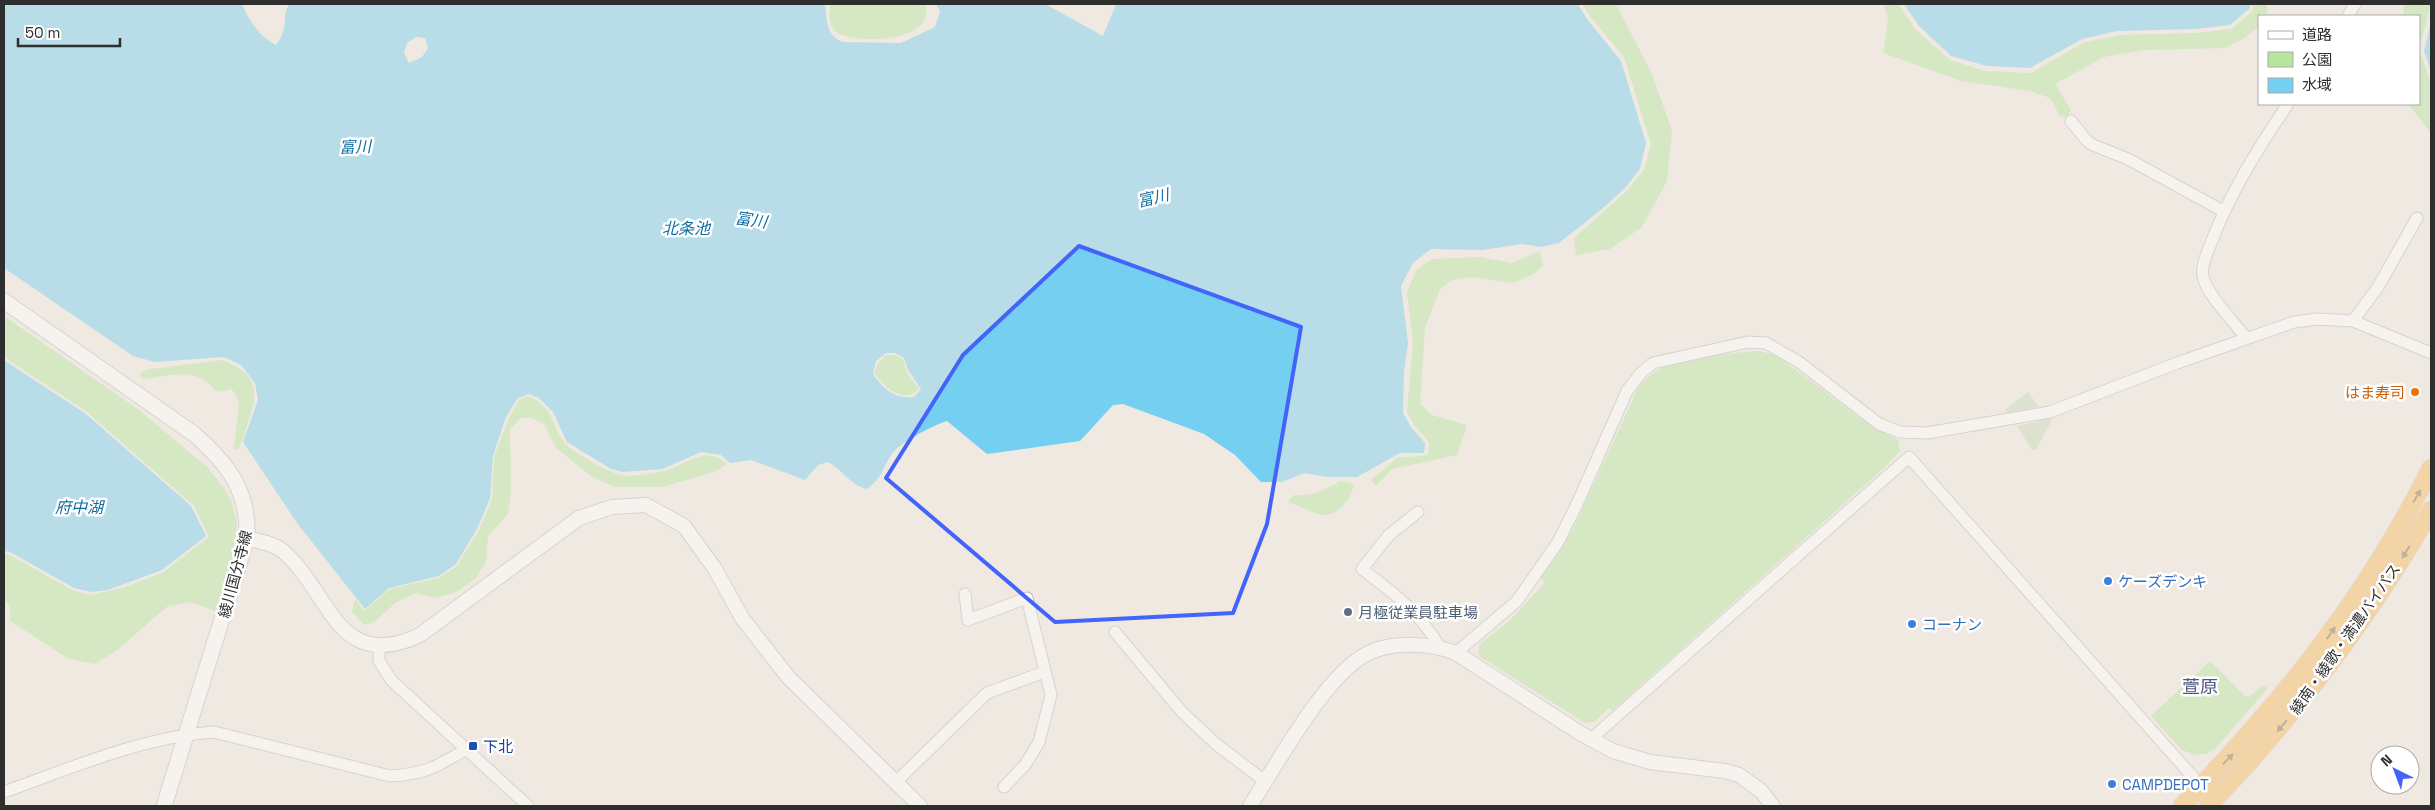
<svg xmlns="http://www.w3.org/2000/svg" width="2435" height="810" font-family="'Space Grotesk','Noto Sans JP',sans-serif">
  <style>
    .green { fill: #b6e59e }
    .cemetery { fill: #c8d9b8 }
    .water { fill: #75cff0; fill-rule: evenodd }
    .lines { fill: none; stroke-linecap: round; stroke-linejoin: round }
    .minor-casing { stroke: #b4b7c1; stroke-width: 13 }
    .tertiary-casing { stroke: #b4b7c1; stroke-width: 16 }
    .secondary-casing { stroke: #b4b7c1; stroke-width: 17 }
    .trunk-casing { stroke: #c9c9c9; stroke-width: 19 }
    .minor { stroke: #fff; stroke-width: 11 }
    .tertiary { stroke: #fff; stroke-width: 14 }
    .secondary { stroke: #fff; stroke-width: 15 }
    .trunk { stroke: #f8ba60; stroke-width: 18 }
    .oneway { fill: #896d44 }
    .marked { fill: none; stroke: #4264fb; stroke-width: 4; stroke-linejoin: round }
    .food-dot { fill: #e8710a; stroke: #fff; stroke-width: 2 }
    .shop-dot { fill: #3f7fe0; stroke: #fff; stroke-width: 2 }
    .service-dot { fill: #5c6f8a; stroke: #fff; stroke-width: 2 }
    .transit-dot { fill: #1a4fb4; stroke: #fff; stroke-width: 2 }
    .labels { text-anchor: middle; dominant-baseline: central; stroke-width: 5; stroke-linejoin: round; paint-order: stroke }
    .food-label { font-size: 15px; fill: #c56008; stroke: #fff; text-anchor: end }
    .street-label { font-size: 15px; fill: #2e2e2e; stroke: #fff }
    .shop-label { font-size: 15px; fill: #366cbe; stroke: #fff; text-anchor: start }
    .service-label { font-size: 15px; fill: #4e5e75; stroke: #fff; text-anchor: start }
    .transit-label { font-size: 15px; fill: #164399; stroke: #fff; text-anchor: start }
    .water-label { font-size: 16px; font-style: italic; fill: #0d6fa3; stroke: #fff }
    .quarter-label { font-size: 18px; fill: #4d5680; stroke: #fff }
  </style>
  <rect width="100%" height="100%" fill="#efe9e1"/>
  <g class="green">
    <path d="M830 4H925C938 45 847 45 834 30 828 23 830 12 830 4Z"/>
    <polygon points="1582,4 1622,4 1618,8 1652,74 1672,131 1667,181 1642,227 1610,249 1576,255 1574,238 1627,191 1644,170 1651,144 1624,57 1590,16"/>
    <polygon points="1884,4 1898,4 1916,30 1950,60 1985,71 2031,73 2083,43 2119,35 2195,33 2231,29 2253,11 2253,4 2267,4 2267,16 2259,16 2259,26 2245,38 2225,48 2144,50 2104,57 2055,84 2071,110 2067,117 2060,116 2050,98 2030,91 1961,81 1883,53 1888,20"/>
    <polygon points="2404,4 2431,4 2419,50 2431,82 2431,133 2408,104 2419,104 2419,16 2403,16"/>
    <polygon points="1540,251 1543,266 1532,275 1512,283 1472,277 1453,280 1440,289 1425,328 1420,404 1432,415 1467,425 1457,455 1392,469 1376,486 1371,480 1397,458 1428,455 1429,442 1414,425 1407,411 1413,342 1407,292 1417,269 1432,259 1480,257 1512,263"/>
    <polygon points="4,316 139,410 207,467 224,488 232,503 237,524 236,545 215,611 191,602 168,606 117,650 95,664 69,659 10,621 10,605 4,601 4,554 10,555 72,590 91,595 122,588 162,573 209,537 194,506 87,412 4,357"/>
    <path d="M1758 351 1776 355 1865 422 1898 440 1900 451 1885 467 1612 711 1609 708 1594 722 1585 723 1479 656V645L1510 620 1545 583 1540 578 1573 529 1638 388C1646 379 1652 373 1662 368 1679 359 1737 352 1758 351Z"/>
    <path d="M886 355H895L903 359 906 371 919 389C903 405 885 387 874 373L878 363Z"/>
    <path d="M223 360C258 375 259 390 248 423 245 432 243 442 238 449H234L239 402 232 389 221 392 214 390C199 366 168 376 145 379L141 377 140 372 151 369Z"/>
    <path d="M528 396C554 407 550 423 564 442 571 452 607 471 620 475 630 477 651 474 661 472 685 467 704 443 727 464L714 472 662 487H614L591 476 556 448 544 424 532 418H521L510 429 511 494 508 514 488 536 486 562 475 579 456 592 435 598 415 593 395 603 373 623 364 625 352 612 355 599 364 611 390 589 439 578 457 566 479 530 492 499 494 457 509 418 519 400Z"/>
    <path d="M1340 481 1354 484C1351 498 1340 516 1322 515 1312 513 1298 505 1288 502L1294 495C1311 497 1325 490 1340 481Z"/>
    <polygon points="2210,661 2245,696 2249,696 2263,686 2268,688 2214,750 2206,754 2196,755 2182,750 2151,716"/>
  </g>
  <g class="cemetery">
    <polygon points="2028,392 2039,407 2007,413 2006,409"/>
    <polygon points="2053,418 2036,450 2032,450 2017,426"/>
  </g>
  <g class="water">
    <path d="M4 4H242C250 22 259 36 276 45 290 27 281 18 289 4H825C827 20 826 36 843 42L901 43 935 27 940 12 936 4H1045L1103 36 1116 4H1578L1587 19 1621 61 1646 143 1640 169 1625 188 1602 209 1559 243 1541 247 1522 244 1483 250 1431 249 1413 263 1401 286 1408 343 1404 372 1403 413 1411 427 1425 443 1424 453H1400L1357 477H1327L1304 473 1282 482H1261L1235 455 1204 434 1123 404 1113 405 1080 441 987 454 947 421C933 425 901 442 892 454 881 470 884 476 867 489 850 485 843 470 828 462L818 465 805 480 751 460 730 463 721 455 701 452 663 469 623 472 611 469 567 442 553 412 539 398 529 394 518 398 506 417 493 456 490 499 477 529 456 564 439 576 389 588 365 609 297 523 243 442 258 400 255 383 241 365 224 357 155 362 133 356 4 268ZM416 37 425 38 428 48 422 57 409 63 404 53 407 43ZM886 353H895L904 358 908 370 921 389 914 397C895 399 884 390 873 374L876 361Z"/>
    <polygon points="1904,4 2250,4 2250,8 2230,25 2196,29 2117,31 2082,39 2030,68 1987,66 1951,56 1919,26"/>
    <polygon points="2431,22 2431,71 2424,51"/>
    <polygon points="4,360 86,414 191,506 206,536 162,570 108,590 91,592 74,588 10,552 4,551"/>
  </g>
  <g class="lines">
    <defs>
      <g id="minor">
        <polyline points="2348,16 2355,4"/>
        <polyline points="2071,121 2087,141 2093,145 2128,159 2223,211"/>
        <polyline points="2353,321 2378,287 2417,218"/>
        <path d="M2246 338C2235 323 2206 294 2203 276 2201 265 2207 254 2211 243 2230 193 2258 148 2288 104"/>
        <path d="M1418 512 1389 535 1362 569C1395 594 1418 611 1440 647"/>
        <polyline points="965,594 968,620 1027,598 1051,695 1039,742 1025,765 1004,787"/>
        <polyline points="1115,632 1182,712 1216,744 1266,782"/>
        <polyline points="379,647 379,661 392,681 528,806"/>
        <polyline points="1456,653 1517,601 1558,542 1577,504 1627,391 1641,373 1653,363 1748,342 1766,343 1799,362 1879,424 1900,432 1927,433 2050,412 2180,362 2294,322 2318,319 2353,321 2431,353"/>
        <polyline points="1591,739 1909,457 2201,786"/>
        <polyline points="896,782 987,693 1044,672"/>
        <path d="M4 792C71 768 142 737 214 732L390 776C425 774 436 767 465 750"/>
      </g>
      <g id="tertiary">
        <path d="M247 538C259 542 274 543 283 551 331 593 337 674 420 635L579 518 612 507 646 505 684 526 715 569 742 618 789 678 920 806"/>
        <path d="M1250 806C1276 766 1329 667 1373 651 1397 641 1433 644 1456 653L1580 733 1613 751 1650 762 1725 771 1739 775 1761 791 1773 806"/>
      </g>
      <path id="secondary" d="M4 301 194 434C229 465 249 491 247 538L164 806"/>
      <g id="trunk">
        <path d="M2182 806C2283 701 2365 600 2431 468"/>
        <path d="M2208 806C2295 716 2369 618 2431 510"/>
      </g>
    </defs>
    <use href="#minor" class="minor-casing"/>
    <use href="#tertiary" class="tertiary-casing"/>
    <use href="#secondary" class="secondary-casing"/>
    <use href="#trunk" class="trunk-casing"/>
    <use href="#minor" class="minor"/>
    <use href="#tertiary" class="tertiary"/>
    <use href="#secondary" class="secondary"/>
    <use href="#trunk" class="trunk"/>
  </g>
  <defs><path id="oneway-solid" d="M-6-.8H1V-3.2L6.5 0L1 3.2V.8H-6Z" transform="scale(1.25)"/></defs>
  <g class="oneway">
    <use href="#oneway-solid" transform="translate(2417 496) rotate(-60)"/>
    <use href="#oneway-solid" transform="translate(2406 552) rotate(122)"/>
    <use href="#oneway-solid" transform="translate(2331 633) rotate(-55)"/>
    <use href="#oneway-solid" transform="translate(2282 726) rotate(130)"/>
    <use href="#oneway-solid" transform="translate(2228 759) rotate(-46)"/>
  </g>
  <path d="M0 0H2435V810H0ZM1079 246 1301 327 1267 524 1233 613 1055 622 886 478 963 355Z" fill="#efe9e1" fill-opacity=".55" fill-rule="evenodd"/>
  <path class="marked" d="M1079 246 1301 327 1267 524 1233 613 1055 622 886 478 963 355Z"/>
  <circle class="food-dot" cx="2415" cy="392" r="5"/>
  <g class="shop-dot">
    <circle cx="2108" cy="581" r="5"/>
    <circle cx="1912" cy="624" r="5"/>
    <circle cx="2112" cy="784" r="5"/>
  </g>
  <circle class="service-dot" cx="1348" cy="612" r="5"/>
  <rect class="transit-dot" x="468" y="741" width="10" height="10" rx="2.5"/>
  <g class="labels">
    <g class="food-label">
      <text x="2405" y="392">はま寿司</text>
    </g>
    <g class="street-label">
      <text transform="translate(235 574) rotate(-75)">綾川国分寺線</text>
      <text transform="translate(2345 639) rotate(-55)">綾南・綾歌・満濃バイパス</text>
    </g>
    <g class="shop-label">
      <text x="2118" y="581">ケーズデンキ</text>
      <text x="1922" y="624">コーナン</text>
      <text x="2122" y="784">CAMPDEPOT</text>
    </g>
    <g class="service-label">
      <text x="1358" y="612">月極従業員駐車場</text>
    </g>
    <g class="transit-label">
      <text x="483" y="746">下北</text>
    </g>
    <g class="water-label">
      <text transform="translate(355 147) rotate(-2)">富川</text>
      <text transform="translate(1153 198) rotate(-13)">富川</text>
      <text transform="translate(751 220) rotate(8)">富川</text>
      <text x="686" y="228">北条池</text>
      <text x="79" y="507">府中湖</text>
    </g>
    <g class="quarter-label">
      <text x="2200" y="686">萱原</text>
    </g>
  </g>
  <rect width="2435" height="810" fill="none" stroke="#2e2e2e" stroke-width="10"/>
  <rect x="2258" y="15" width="162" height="90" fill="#ffffff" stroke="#ababab"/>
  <rect x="2268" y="31" width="25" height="8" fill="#ffffff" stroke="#ababab"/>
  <text x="2302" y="40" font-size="15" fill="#2e2e2e">道路</text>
  <rect x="2268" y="52" width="25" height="15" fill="#b6e59e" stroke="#ababab"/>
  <text x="2302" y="65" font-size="15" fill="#2e2e2e">公園</text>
  <rect x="2268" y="78" width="25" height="15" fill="#75cff0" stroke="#ababab"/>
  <text x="2302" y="90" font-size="15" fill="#2e2e2e">水域</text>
  <g transform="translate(2395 770) rotate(318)"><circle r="24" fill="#ffffff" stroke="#ababab"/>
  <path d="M0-4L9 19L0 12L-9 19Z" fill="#4264fb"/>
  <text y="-8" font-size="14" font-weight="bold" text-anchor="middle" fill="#2e2e2e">N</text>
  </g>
  <path d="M18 38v8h102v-8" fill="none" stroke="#2e2e2e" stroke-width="2.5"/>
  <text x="25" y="38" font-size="15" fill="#2e2e2e" stroke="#ffffff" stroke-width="4" paint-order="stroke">50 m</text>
</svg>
